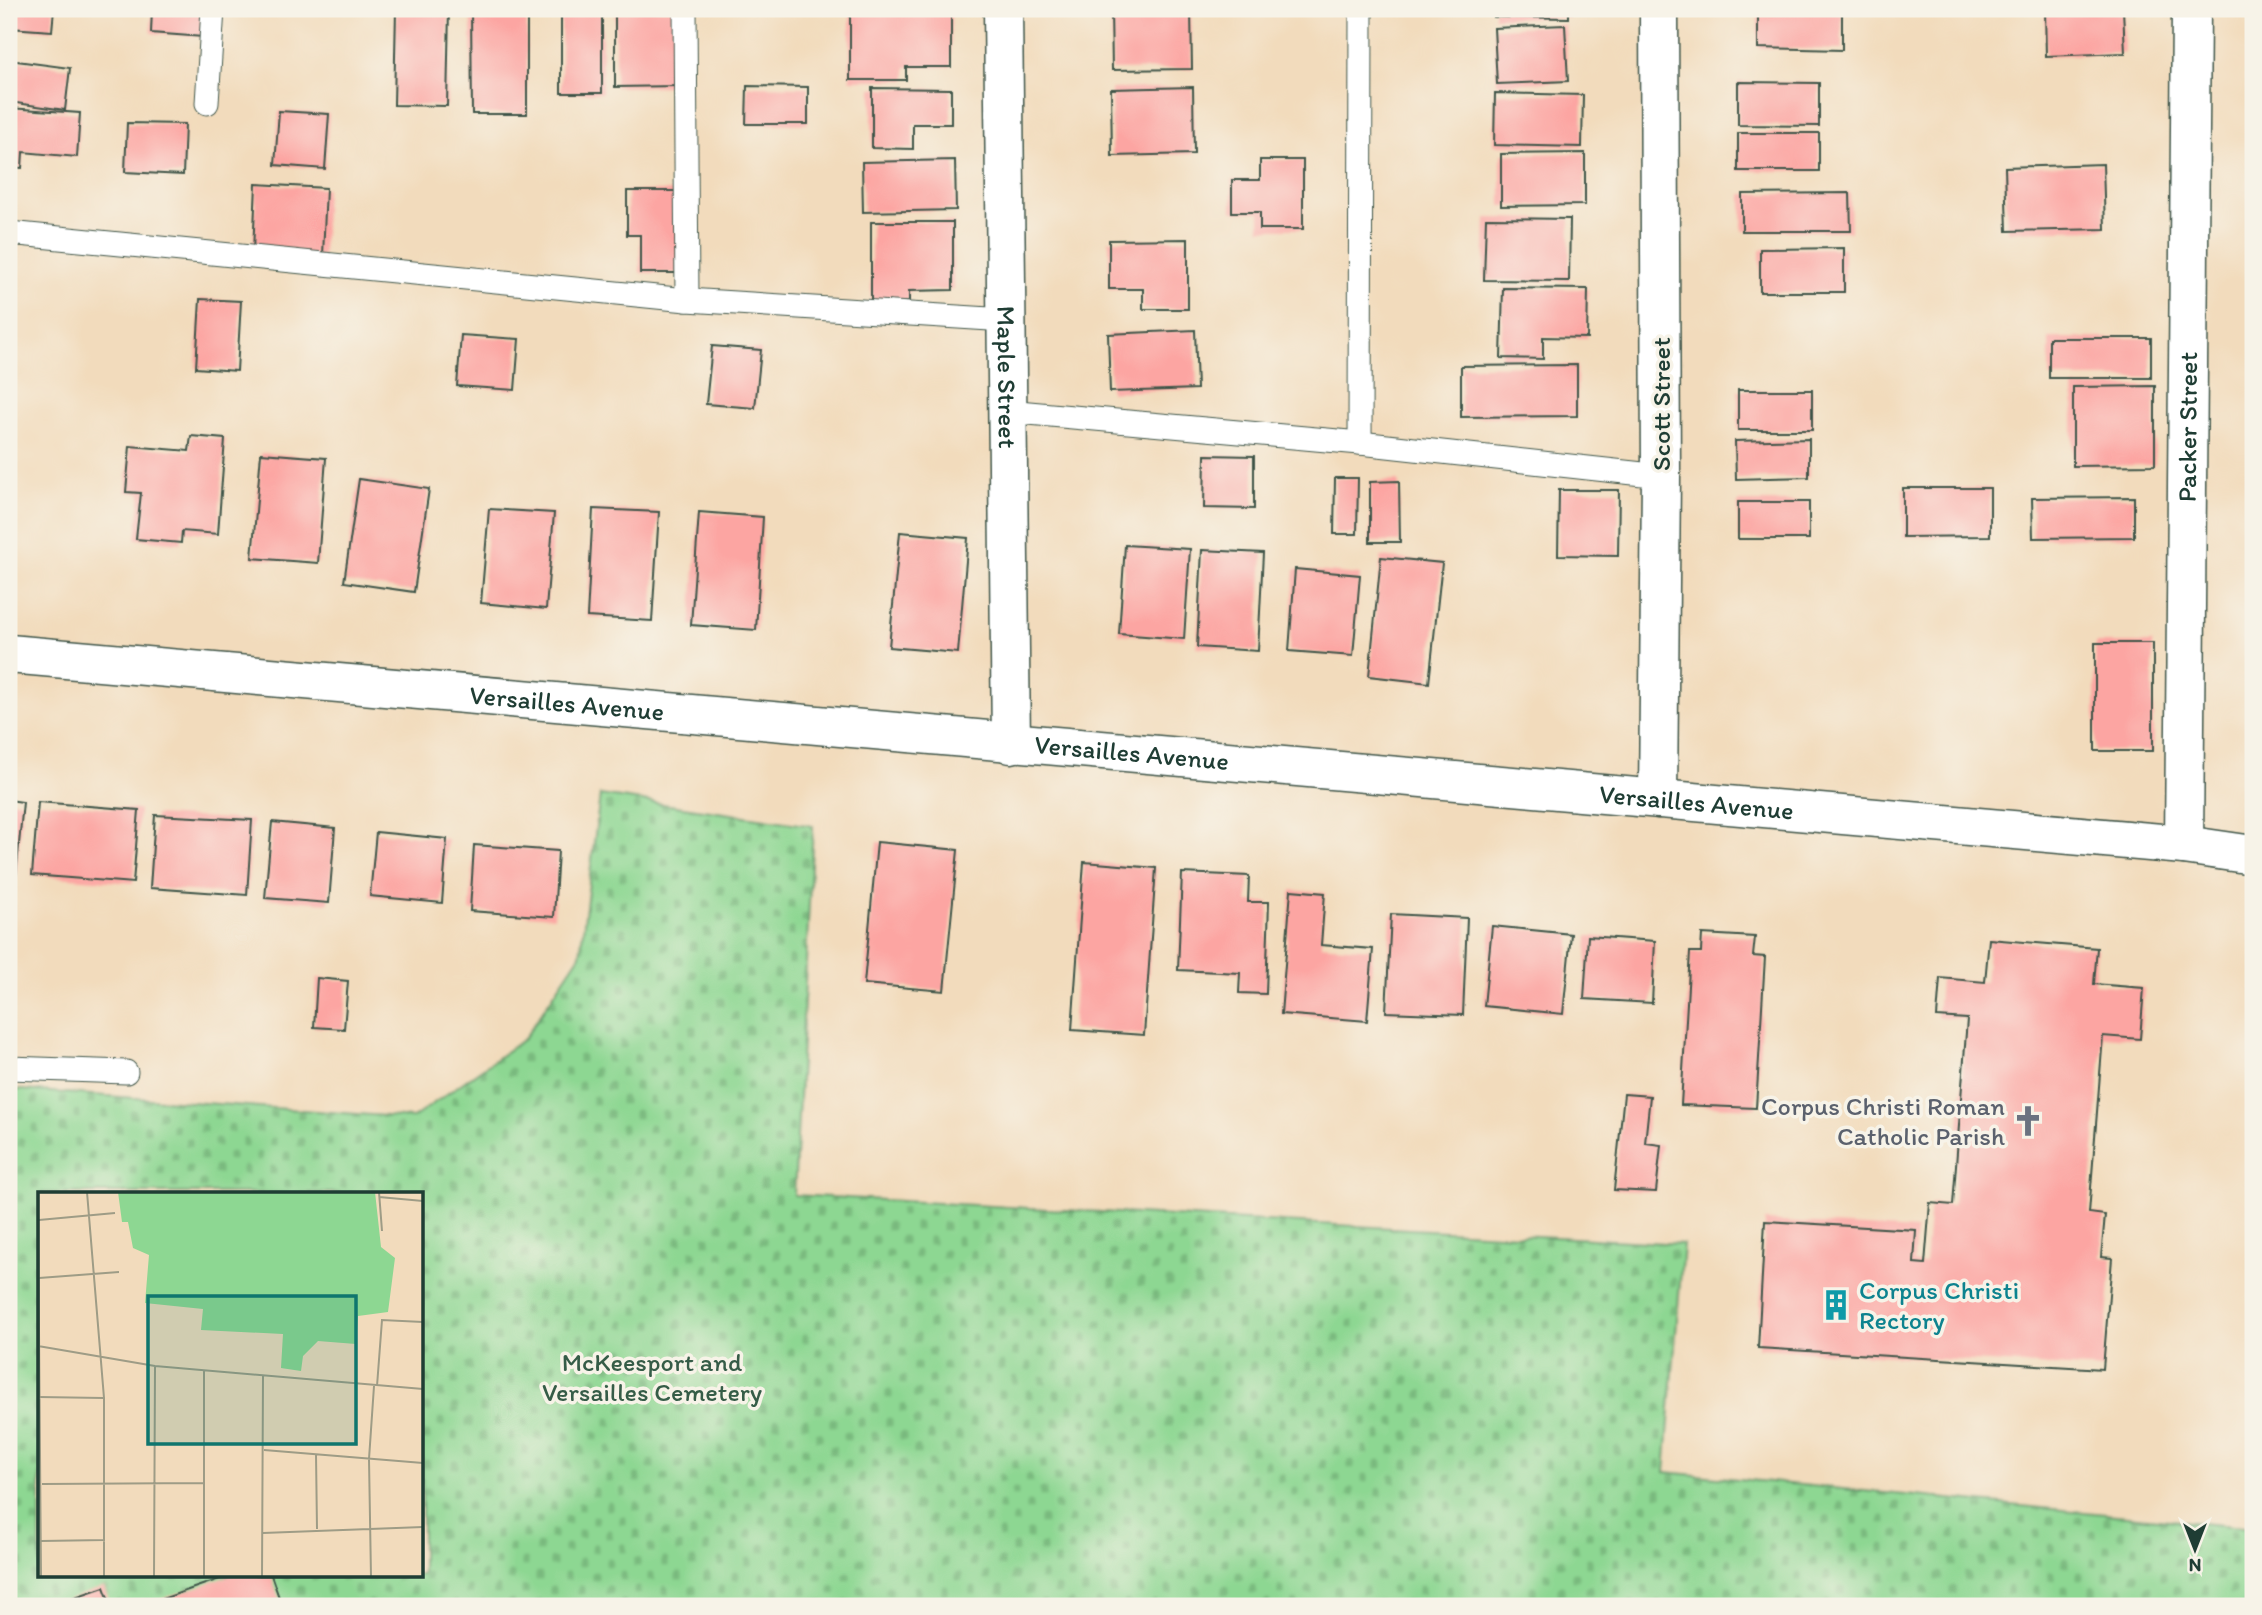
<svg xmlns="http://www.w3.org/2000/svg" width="2262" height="1615" font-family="Itim,sans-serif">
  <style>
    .cemetery { fill: url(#cemetery-stones); stroke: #568a63; stroke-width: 2; fill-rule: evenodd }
    .building { fill: #fca5a2 }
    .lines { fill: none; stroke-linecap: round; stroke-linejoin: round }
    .service-casing { stroke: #3f5548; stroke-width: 25 }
    .minor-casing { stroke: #3f5548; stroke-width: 41 }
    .tertiary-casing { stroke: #3f5548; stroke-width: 41 }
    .service { stroke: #fff; stroke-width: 23 }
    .minor { stroke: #fff; stroke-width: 38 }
    .tertiary { stroke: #fff; stroke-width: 38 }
    .labels { text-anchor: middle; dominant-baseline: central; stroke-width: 7; stroke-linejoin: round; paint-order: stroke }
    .street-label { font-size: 26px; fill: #1f3d34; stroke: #f7f3e8 }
    .worship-label { font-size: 26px; fill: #5b616d; stroke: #f7f3e8; text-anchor: end }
    .culture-label { font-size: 26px; fill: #0d838f; stroke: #f7f3e8; text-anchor: start }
    .park-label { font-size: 26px; fill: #355c47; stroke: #f7f3e8 }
    .inset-road { fill: none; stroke: #9e9c86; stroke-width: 2 }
    .view { fill: #0f766e; fill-opacity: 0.15; stroke: #0f766e; stroke-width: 3.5 }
    .inset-edge { fill: none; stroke: #1f3d34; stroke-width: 3.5 }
  </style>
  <defs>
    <pattern id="cemetery-stones" width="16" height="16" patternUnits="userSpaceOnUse" patternTransform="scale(1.75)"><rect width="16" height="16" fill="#8dd792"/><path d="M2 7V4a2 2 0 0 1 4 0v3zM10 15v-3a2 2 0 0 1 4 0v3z" fill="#79b97e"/></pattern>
  </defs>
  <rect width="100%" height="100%" fill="#f7f3e8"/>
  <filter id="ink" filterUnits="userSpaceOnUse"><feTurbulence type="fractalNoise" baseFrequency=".0143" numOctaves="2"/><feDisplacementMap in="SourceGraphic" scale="14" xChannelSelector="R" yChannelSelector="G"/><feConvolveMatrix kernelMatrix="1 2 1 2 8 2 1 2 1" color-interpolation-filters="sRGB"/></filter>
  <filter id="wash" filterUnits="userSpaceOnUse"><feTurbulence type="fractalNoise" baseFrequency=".00686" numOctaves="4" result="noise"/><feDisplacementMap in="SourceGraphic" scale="28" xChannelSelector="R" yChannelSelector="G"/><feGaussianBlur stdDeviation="1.57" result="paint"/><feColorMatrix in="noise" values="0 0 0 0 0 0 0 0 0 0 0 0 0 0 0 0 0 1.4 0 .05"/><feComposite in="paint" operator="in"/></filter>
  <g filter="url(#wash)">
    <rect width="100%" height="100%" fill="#f2dbbc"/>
    <path class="cemetery" d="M600 795 813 826 794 1195 1683 1244 1665 1472 2253 1528V1606H9V1089L413 1118 524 1039 580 955ZM40 1193H422V1575H40Z"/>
    <g id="blocks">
      <g class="building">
        <polygon points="9,9 54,9 52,31 9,28"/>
        <polygon points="152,9 205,9 203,37 151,33"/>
        <polygon points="396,9 449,9 447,106 394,105"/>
        <polygon points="471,9 527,9 527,114 472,114"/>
        <rect x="561" y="9" width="41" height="84"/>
        <polygon points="615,9 677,9 678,86 615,87"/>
        <polygon points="1111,9 1191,9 1192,69 1112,70"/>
        <polygon points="1494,9 1569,9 1569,18 1494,17"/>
        <polygon points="1758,9 1842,11 1842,50 1758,48"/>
        <polygon points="2123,9 2125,53 2046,56 2045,10"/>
        <polygon points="850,11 951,11 951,67 906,67 906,80 850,80"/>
        <polygon points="1565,25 1568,81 1497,84 1494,28"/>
        <polygon points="9,60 70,68 65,110 9,102"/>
        <polygon points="1738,82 1819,83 1819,126 1738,125"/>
        <polygon points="747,86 808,87 808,124 746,124"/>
        <polygon points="1193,87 1194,154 1112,156 1111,89"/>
        <polygon points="872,88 951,89 951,124 913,124 913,149 872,148"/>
        <polygon points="1495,93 1583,95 1582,147 1494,145"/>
        <polygon points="9,108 80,113 77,157 23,152 22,168 9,167"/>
        <polygon points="279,111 329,114 325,169 275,165"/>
        <polygon points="127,123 185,124 183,175 125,172"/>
        <rect x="1738" y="133" width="81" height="38"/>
        <polygon points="1585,153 1585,205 1501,206 1501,154"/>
        <polygon points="955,160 956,210 863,212 862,162"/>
        <polygon points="1260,160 1303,160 1303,229 1260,229 1260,212 1232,212 1232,180 1260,180"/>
        <polygon points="2103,164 2105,229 2007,231 2005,167"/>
        <polygon points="256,184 326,188 323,256 253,252"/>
        <polygon points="627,191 682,191 682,273 640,273 640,235 627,235"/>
        <polygon points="1850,193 1851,231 1742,231 1742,194"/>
        <polygon points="1486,218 1570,219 1569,281 1484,280"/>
        <polygon points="871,222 953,222 953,290 909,291 909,302 871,303"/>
        <polygon points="1188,239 1188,309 1143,309 1143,289 1109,289 1109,240"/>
        <polygon points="1844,248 1844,292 1760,292 1760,249"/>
        <polygon points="1503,288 1588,289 1587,338 1543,337 1543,359 1501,358"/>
        <polygon points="200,299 241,301 237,371 196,368"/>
        <polygon points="1195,330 1197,389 1110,392 1108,334"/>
        <polygon points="461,335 519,339 515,390 457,386"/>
        <rect x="2049" y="338" width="102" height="40"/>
        <polygon points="712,346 761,350 755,408 706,404"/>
        <polygon points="1577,365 1577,416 1461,417 1461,366"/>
        <polygon points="2155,386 2155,465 2073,466 2073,387"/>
        <rect x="1738" y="390" width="74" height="40"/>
        <polygon points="191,436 225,439 218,534 182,531 181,543 136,539 141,493 126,492 130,446 189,451"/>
        <polygon points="1809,439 1809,477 1736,479 1735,441"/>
        <polygon points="261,453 326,458 318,563 252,558"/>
        <polygon points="1205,455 1254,456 1254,509 1204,508"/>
        <polygon points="1335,478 1358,478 1357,534 1334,534"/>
        <polygon points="359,479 429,489 414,592 344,582"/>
        <polygon points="1399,481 1400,542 1370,542 1370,482"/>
        <polygon points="1903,488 1990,488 1990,536 1903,537"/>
        <polygon points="1559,490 1619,490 1618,556 1558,555"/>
        <polygon points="2134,497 2134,537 2033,538 2032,498"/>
        <rect x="1738" y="502" width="71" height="37"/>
        <polygon points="489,509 554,513 546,609 481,603"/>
        <polygon points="593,509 659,512 652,621 587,617"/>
        <polygon points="699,512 763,517 756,630 691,625"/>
        <polygon points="900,532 968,538 958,653 889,647"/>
        <polygon points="1125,545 1190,549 1184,639 1119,634"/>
        <polygon points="1202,550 1263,553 1258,651 1197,647"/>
        <polygon points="1381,557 1442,563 1429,683 1369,676"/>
        <polygon points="1295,569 1360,575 1353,656 1289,651"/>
        <rect x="2095" y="643" width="58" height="108"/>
        <polygon points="9,800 23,802 16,876 9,875"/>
        <polygon points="38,802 139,810 133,883 32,875"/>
        <polygon points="155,815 252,820 247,895 150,888"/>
        <polygon points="272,822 335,828 329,903 265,898"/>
        <polygon points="376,832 447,839 442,903 370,896"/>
        <polygon points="877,842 958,850 944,991 864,984"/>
        <polygon points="474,845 558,851 554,917 470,911"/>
        <polygon points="1084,862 1156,868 1144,1035 1072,1030"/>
        <polygon points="1182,873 1249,876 1248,902 1269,902 1266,994 1239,993 1240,973 1178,970"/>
        <polygon points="1291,890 1325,893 1321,945 1373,949 1367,1021 1281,1014"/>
        <polygon points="1391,914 1467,918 1463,1015 1386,1012"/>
        <polygon points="1492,926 1571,934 1563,1014 1484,1006"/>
        <polygon points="1702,934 1755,937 1753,956 1765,957 1756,1108 1681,1105 1690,952 1701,952"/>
        <polygon points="1588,936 1655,941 1652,1003 1584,999"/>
        <polygon points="1989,939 2097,948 2094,984 2144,988 2140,1039 2103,1036 2089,1213 2105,1215 2101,1257 2112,1258 2103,1369 1758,1348 1765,1221 1916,1230 1914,1263 1925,1264 1930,1203 1953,1205 1967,1019 1937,1017 1940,978 1985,982"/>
        <polygon points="317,978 348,981 344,1029 314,1027"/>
        <polygon points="1624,1094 1650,1096 1645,1143 1661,1145 1656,1192 1614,1190"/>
        <polygon points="231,1575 271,1575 282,1606 142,1606"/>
        <polygon points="104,1587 111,1606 49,1606"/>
      </g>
    </g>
  </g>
  <g filter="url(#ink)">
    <use href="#blocks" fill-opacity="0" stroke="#3f5548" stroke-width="2"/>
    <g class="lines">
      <defs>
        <g id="service">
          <polyline points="685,9 687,300"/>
          <polyline points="207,103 213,9"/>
          <polyline points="9,233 687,300 1006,320"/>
          <polyline points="1007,411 1360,443 1661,476"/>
          <polyline points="1360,443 1361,9"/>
          <polyline points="9,1068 126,1072"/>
        </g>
        <g id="minor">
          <path id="s1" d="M1003 9 1011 744"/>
          <polyline points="1658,799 1661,476 1659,9"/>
          <path id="s2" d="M2184 845 2191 9"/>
        </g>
        <g id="tertiary">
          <path id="s3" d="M9 654 2184 845 2253 855"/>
        </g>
      </defs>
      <use href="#service" class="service-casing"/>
      <use href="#minor" class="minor-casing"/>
      <use href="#tertiary" class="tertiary-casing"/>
      <use href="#service" class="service"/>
      <use href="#minor" class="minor"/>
      <use href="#tertiary" class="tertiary"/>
    </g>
  </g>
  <defs>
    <symbol id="church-bare" viewBox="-9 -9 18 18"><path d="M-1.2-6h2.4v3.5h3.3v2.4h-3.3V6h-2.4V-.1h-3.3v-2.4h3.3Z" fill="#6b7280" stroke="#f7f3e8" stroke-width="2.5" paint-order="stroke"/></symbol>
    <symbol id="building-bare" viewBox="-9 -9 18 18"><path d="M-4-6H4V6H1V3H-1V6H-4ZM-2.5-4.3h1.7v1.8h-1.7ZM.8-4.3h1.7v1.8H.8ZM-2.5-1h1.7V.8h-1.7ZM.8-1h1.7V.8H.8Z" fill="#0f9aa8" stroke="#f7f3e8" stroke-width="2.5" paint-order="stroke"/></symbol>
  </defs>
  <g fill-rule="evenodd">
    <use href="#church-bare" x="2006" y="1099" width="44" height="44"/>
    <use href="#building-bare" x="1814" y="1283" width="44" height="44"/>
  </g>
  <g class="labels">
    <g class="street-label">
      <text stroke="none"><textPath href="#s1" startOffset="368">Maple Street</textPath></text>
      <text transform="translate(1661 404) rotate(-90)">Scott Street</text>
      <text stroke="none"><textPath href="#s2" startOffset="418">Packer Street</textPath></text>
      <text stroke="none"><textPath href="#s3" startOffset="560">Versailles Avenue</textPath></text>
      <text stroke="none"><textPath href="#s3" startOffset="1127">Versailles Avenue</textPath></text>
      <text stroke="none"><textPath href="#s3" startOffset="1694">Versailles Avenue</textPath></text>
    </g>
    <g class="worship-label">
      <text x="2005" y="1106">Corpus Christi Roman<tspan x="2005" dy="30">Catholic Parish</tspan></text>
    </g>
    <g class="culture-label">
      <text x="1859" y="1290">Corpus Christi<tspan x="1859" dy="30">Rectory</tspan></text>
    </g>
    <g class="park-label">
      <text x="652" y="1362">McKeesport and<tspan x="652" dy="30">Versailles Cemetery</tspan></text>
    </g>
  </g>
  <g transform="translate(38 1192)">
    <rect width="385" height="385" fill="#f2dbbc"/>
    <path d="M80 0H337L343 55 357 66 350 120 320 124 318 152 280 149 265 164 263 179 243 176 245 142 163 138 165 117 107 111 111 63 95 56 90 30H84Z" fill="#8dd792"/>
    <path class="inset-road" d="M49 0 66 206V385M341 0 344 39M341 5 385 9M0 16 3 385M1 28 77 21M1 86 81 80M0 154 117 174 385 197M166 179V385M339 194 344 128 385 130M0 205 66 206M226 258 385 271M278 262 279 337M4 292 166 291M225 341 385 335M3 349 67 348M116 385 117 174M224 385 225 184M333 385 331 267 336 194"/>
    <path class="view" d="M110 104H318V252H110Z"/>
    <rect width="385" height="385" class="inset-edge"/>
  </g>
  <rect width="2262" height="1615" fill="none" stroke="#f7f3e8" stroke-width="35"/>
  <g transform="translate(2195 1549) rotate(180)" stroke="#f7f3e8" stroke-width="5" paint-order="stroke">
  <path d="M0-5L12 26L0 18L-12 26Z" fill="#1f3d34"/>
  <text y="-10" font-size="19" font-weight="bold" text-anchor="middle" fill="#1f3d34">N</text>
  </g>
</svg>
